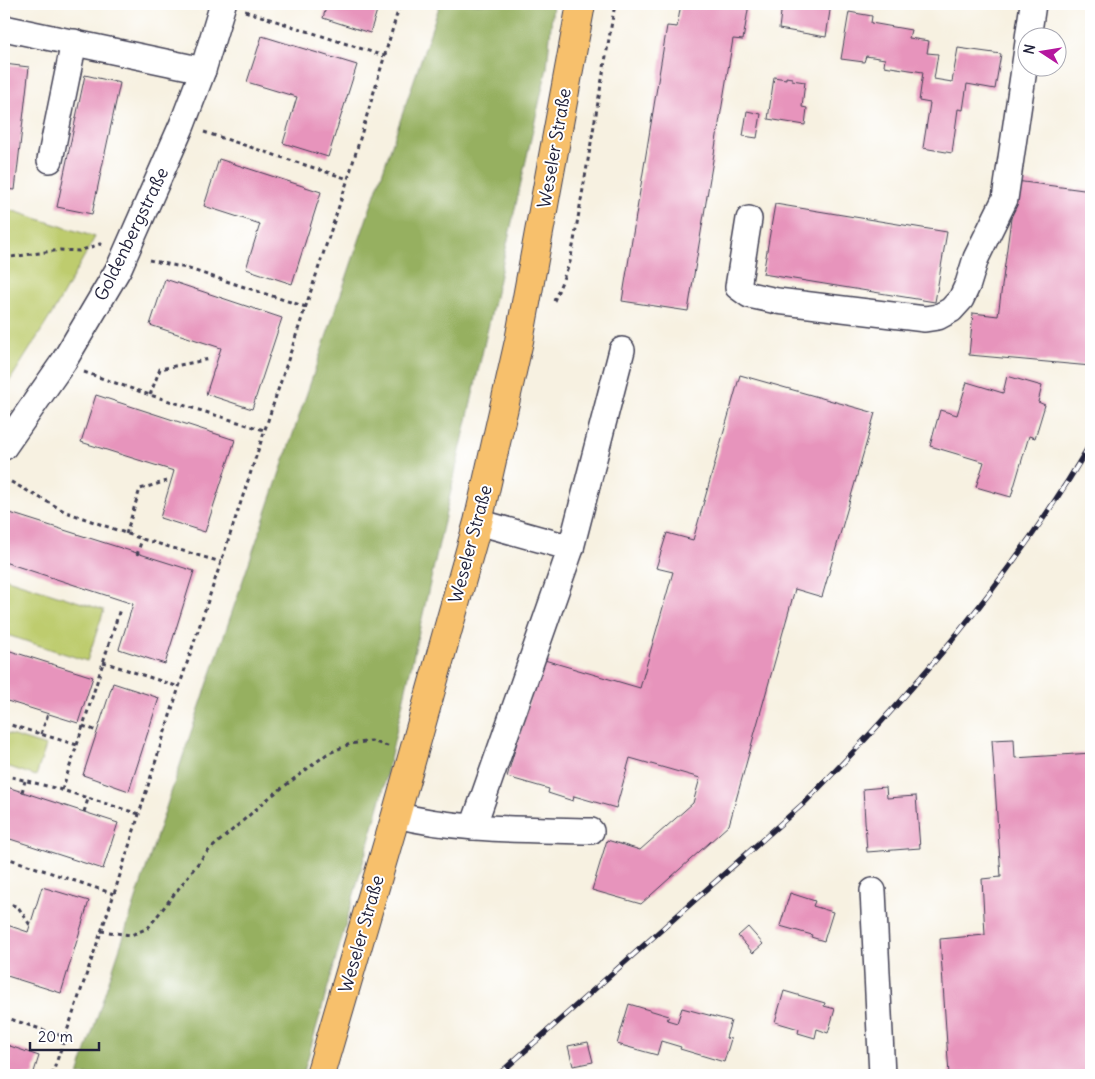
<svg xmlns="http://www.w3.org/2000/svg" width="1095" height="1079" font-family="Delius,sans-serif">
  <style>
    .green { fill: #becc6e; stroke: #707754 }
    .forest { fill: #96b061; stroke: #5c694e }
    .building { fill: #e794bc }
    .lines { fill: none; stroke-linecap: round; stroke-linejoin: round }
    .minor-casing { stroke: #424154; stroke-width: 28 }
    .major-casing { stroke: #424154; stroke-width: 30 }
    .path { stroke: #424154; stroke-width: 3; stroke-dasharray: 4 4; stroke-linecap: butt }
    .minor { stroke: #fff; stroke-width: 25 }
    .major { stroke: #f7c06c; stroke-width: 28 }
    .rail-casing { stroke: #22223b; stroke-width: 5.5 }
    .rail { stroke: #fff; stroke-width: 4; stroke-dasharray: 11; stroke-linecap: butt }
    .labels { text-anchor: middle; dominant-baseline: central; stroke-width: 4; stroke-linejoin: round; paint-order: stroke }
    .street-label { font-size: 18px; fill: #22223b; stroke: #fff }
  </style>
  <rect width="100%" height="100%" fill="#fff"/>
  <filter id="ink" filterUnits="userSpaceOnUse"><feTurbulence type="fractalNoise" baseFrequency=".02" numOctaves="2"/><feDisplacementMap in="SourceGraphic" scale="10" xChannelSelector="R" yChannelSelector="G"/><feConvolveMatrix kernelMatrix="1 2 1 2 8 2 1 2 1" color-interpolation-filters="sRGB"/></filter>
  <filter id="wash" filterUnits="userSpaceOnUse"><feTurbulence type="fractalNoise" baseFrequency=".0096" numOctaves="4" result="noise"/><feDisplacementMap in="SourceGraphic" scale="20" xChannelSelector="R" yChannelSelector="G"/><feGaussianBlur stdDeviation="1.12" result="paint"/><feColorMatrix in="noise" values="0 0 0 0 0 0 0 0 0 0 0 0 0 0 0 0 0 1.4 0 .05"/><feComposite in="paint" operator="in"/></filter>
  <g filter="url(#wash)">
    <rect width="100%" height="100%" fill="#f7f1e1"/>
    <g class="green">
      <polygon points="4,208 95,237 55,309 4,390"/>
      <polygon points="4,578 104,610 87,661 4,634"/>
      <polygon points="4,733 46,746 36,776 4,765"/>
    </g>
    <polygon class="forest" points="440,4 553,4 547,68 381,799 303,1075 78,1075 189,738"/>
    <g id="blocks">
      <g class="building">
        <polygon points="327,4 379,4 370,33 323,18"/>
        <polygon points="681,4 749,4 743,40 733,39 688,311 622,301 667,26 677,27"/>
        <polygon points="782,4 831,4 826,37 779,29"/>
        <polygon points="849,12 872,16 871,23 911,30 909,38 929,41 927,53 938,54 934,79 952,82 958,48 1001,54 995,89 967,84 963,110 958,109 952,153 923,148 930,103 919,101 923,72 884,66 885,59 866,56 864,62 841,59"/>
        <polygon points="262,36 357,65 328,157 283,143 297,97 247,82"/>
        <polygon points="4,64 29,67 15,190 4,189"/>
        <polygon points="85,75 120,83 92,214 57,207"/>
        <polygon points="774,77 786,79 786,77 792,78 792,80 805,82 802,107 807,108 805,125 768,119"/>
        <polygon points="747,111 761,114 757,138 743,136"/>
        <polygon points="219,159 321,192 292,284 246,269 260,224 204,206"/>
        <polygon points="1016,181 1091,191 1091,366 969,355 973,313 998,316"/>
        <polygon points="775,204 947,232 935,302 763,274"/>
        <polygon points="165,279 282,318 252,409 206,394 221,348 150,325"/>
        <polygon points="740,375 875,413 822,597 795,589 729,825 641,904 592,890 607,840 640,850 693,803 700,778 630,758 616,808 574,796 573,801 548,793 549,789 507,777 541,659 640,688 673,572 656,568 667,533 693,540"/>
        <polygon points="1007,376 1042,386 1038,402 1045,405 1035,438 1029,436 1011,497 976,487 984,462 930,446 940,410 957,415 967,382 1003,393"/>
        <polygon points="96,395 235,440 205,532 160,518 174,471 81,442"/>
        <polygon points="10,513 194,571 165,664 119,649 133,604 4,562 4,534"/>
        <polygon points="4,649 93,677 78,723 4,700"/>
        <polygon points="113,683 159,698 129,791 83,775"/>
        <polygon points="1014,739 1015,758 1091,753 1091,1075 949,1075 940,939 985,935 982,879 1001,877 992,740"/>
        <polygon points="4,786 118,823 103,869 4,837"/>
        <polygon points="886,787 887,798 916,796 920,848 867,852 863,789"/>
        <polygon points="42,887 89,901 61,993 4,975 4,924 28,932"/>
        <polygon points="790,893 815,901 813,906 833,912 824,941 811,937 812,935 780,926"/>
        <polygon points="748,927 763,944 753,953 738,936"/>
        <polygon points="784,991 825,1003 824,1006 835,1009 828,1033 817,1029 815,1038 798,1033 799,1029 775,1022"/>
        <polygon points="629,1004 669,1016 667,1020 677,1023 682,1008 731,1021 726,1038 731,1039 724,1062 680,1049 681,1047 661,1041 657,1055 617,1044"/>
        <polygon points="588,1042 593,1062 573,1066 568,1046"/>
        <polygon points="4,1044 39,1056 33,1075 4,1075"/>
      </g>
    </g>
  </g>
  <g filter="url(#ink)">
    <use href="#blocks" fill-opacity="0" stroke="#424154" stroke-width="1"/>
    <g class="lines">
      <defs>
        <g id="minor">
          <polyline points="4,28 203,70"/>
          <polyline points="1028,38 1033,4"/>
          <polyline points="50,160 74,42"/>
          <polyline points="749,219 738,287 749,295 777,301 925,319 938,317 951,310 961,299 968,284 976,258 1005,199 1028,42"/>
          <polyline points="4,447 64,361 119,268 182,125 203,70 223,4"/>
          <polyline points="478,522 571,548"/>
          <path d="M396 815C459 831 526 829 591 831"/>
          <polyline points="473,827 571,548 622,350"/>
          <polyline points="873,891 882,1075"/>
        </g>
        <polyline id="major" points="320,1075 396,815 478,522 519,341 581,4"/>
      </defs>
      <use href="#minor" class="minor-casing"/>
      <use href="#major" class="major-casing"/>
      <g class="path">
        <polyline points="245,11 384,56"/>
        <polyline points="204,132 348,179"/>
        <polyline points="4,258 60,250 79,251 100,244 103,245"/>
        <polyline points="149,260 186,268 306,307"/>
        <polyline points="554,301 570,262 574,241 615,4"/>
        <polyline points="84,372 150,395 264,430"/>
        <polyline points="150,395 160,369 210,359"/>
        <polyline points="4,478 66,512 142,539 221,562"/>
        <polyline points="126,534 140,489 167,481"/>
        <polyline points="137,555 142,539"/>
        <polyline points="103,662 179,687"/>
        <polyline points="4,723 77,745 62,790 139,814"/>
        <polyline points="83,726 97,731"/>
        <polyline points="41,734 48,714"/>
        <polyline points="77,745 120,609"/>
        <polyline points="4,775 62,790"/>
        <polyline points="22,792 25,781"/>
        <polyline points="84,812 88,799"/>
        <polyline points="4,857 114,894"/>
        <polyline points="4,902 18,907 30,925"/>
        <polyline points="101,931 131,935 148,928 206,853 270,797 327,754 350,744 371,741 391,747"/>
        <polyline points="4,1017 65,1037"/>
        <polyline points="52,1075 114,894 179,687 221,562 348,179 400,4"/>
      </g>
      <use href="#minor" class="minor"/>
      <use href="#major" class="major"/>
      <defs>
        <path id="rail" d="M498 1075 804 803C912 694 1013 576 1091 443"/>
      </defs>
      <use href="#rail" class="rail-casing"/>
      <use href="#rail" class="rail"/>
    </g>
  </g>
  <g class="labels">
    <g class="street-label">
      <text transform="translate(554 148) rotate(-80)">Weseler Straße</text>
      <text transform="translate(131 234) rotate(-64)">Goldenbergstraße</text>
      <text transform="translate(470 544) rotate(-75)">Weseler Straße</text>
      <text transform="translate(361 934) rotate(-74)">Weseler Straße</text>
    </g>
  </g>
  <rect width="1095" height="1079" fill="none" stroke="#fff" stroke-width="20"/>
  <g transform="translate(1042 52) rotate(282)"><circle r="24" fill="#ffffff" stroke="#a7a7b1"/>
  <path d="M0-4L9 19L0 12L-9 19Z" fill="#b5179e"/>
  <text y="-8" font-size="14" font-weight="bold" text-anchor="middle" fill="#22223b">N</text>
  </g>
  <path d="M30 1042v8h69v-8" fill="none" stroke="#22223b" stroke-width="2.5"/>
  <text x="38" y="1042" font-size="15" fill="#22223b" stroke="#ffffff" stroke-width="4" paint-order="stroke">20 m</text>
</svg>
